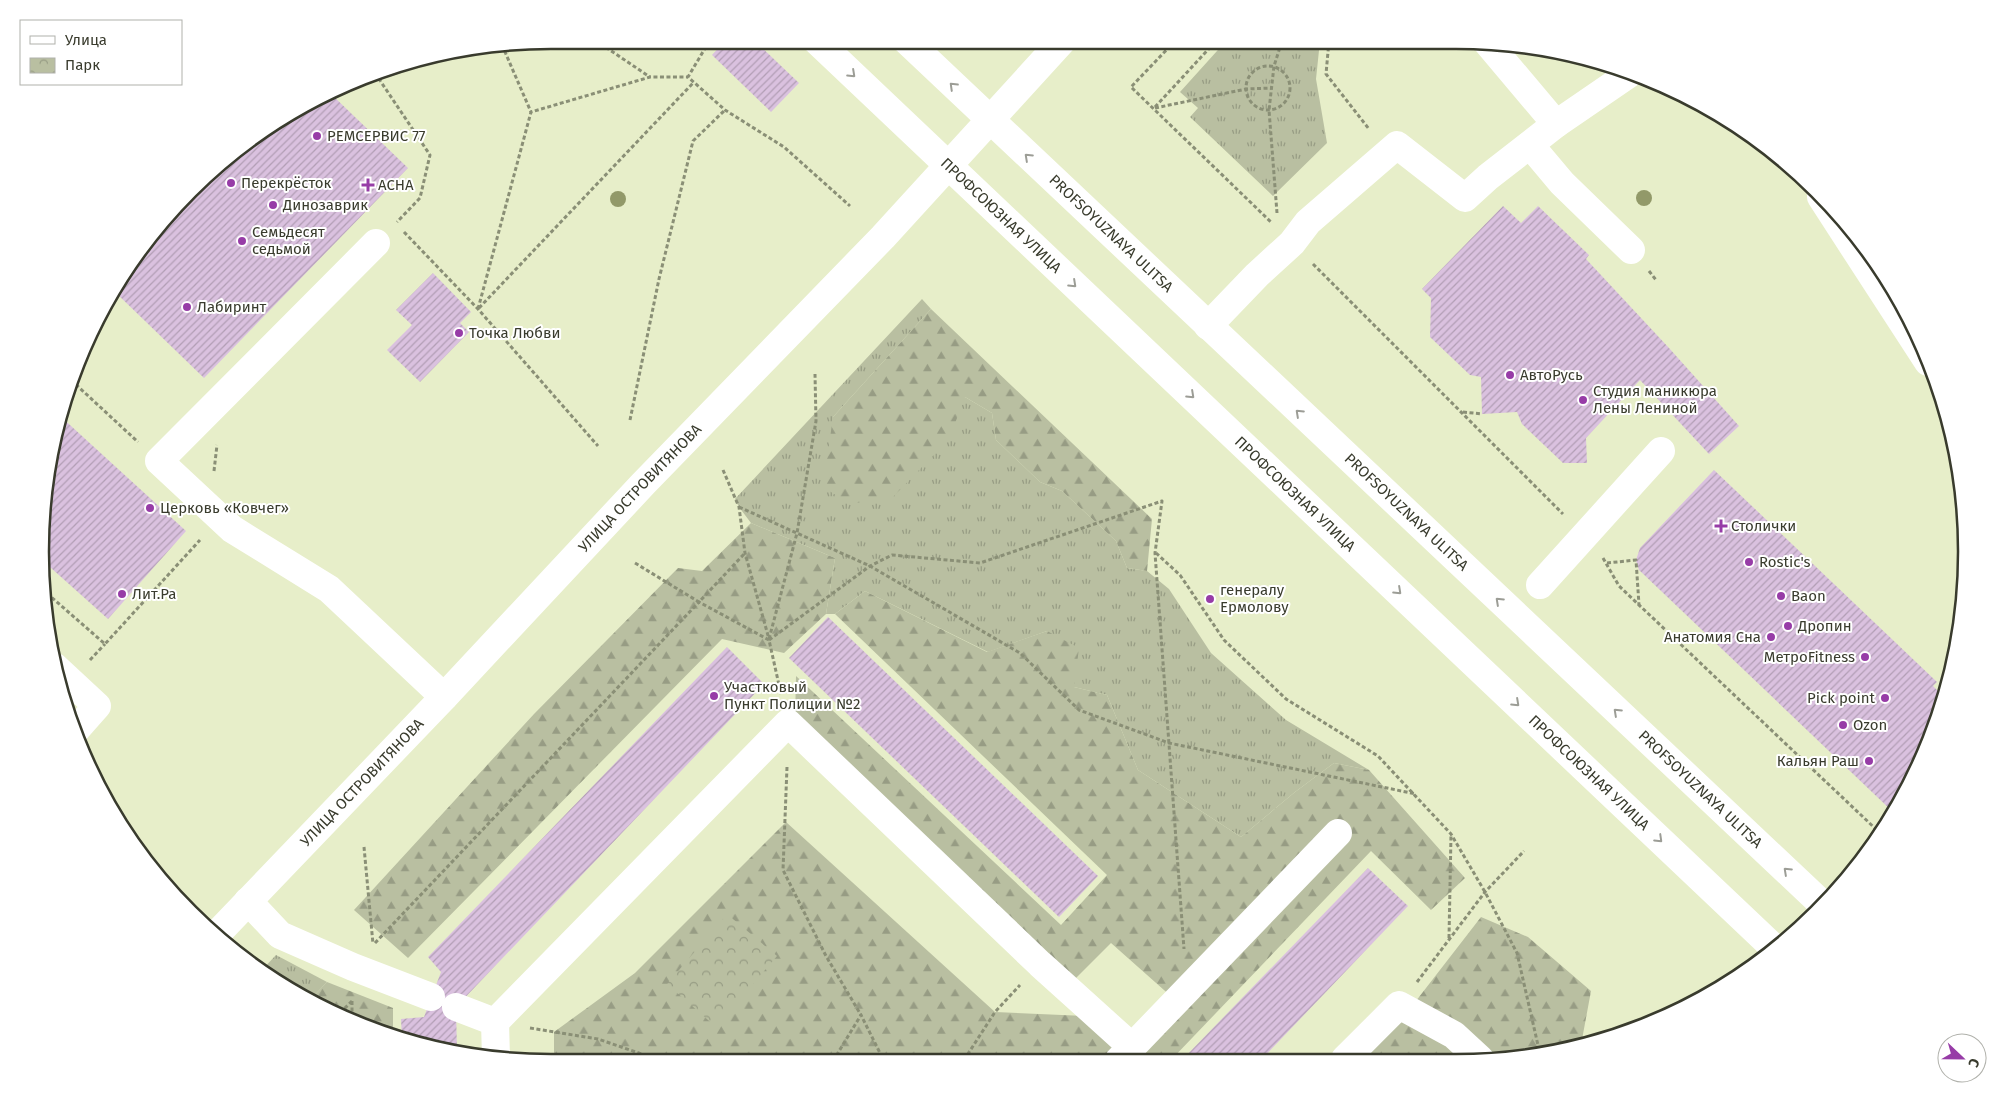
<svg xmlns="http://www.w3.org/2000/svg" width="2007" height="1103" font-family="'Fira Sans',sans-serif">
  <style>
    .grass { fill: url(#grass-tufts) }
    .forest { fill: url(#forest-firs) }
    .park { fill: url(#park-crowns) }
    .building { fill: url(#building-hatch) }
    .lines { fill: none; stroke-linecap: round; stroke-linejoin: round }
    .path { stroke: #8a8f76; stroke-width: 3; stroke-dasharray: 4 2.5; stroke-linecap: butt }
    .minor { stroke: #fff; stroke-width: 28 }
    .major { stroke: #fff; stroke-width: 28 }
    .tree { fill: #929969 }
    .oneway { stroke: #9c9d96 }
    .poi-dot { fill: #973ca7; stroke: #fff; stroke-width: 2 }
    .labels { text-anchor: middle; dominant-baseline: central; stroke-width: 4; stroke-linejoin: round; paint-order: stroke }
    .poi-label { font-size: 15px; fill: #393b2d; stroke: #fff; text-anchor: start }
    .street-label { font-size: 15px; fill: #393b2d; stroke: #fff }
    .rim { fill: none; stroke: #393b2d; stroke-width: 2.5 }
  </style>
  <defs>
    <pattern id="grass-tufts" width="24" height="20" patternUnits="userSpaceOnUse" patternTransform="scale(1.25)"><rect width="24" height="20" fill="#b9bfa1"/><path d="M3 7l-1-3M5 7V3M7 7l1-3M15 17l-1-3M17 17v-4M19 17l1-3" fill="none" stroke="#979c84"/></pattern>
    <pattern id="forest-firs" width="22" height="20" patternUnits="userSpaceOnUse" patternTransform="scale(1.25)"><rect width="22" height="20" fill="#b9bfa1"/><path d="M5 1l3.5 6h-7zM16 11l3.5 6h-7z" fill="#979c84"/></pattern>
    <pattern id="park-crowns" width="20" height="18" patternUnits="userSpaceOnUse" patternTransform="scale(1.25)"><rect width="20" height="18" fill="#b9bfa1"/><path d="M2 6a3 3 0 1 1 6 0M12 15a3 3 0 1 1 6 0" fill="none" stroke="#979c84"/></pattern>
    <pattern id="building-hatch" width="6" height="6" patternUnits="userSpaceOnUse" patternTransform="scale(1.25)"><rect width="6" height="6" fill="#dac1df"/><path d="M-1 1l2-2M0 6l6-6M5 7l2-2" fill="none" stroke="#b29eb5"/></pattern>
  </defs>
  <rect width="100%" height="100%" fill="#e7eec9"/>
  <g class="grass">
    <polygon points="1226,41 1320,41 1316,79 1327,143 1273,196 1190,117 1198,108 1180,92"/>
    <polygon points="922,299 931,309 833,417 965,397 992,413 996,440 1040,482 1062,491 1116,541 1127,568 1147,571 1169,589 1211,653 1286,720 1369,770 1334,763 1295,792 1241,837 1138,770 1107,695 1074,687 1047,631 988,652 865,591 835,614 826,614 835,558 751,523 739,507 735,499"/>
    <polygon points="276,955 327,982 310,1000 296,995 261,971"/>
  </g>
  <g class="forest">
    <polygon points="931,309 1152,519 1147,571 1127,568 1116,541 1062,491 1040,482 996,440 992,413 965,397 949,439 893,497 850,504 823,487 833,417"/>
    <polygon points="751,523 835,558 826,614 784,653 722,639 408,958 354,910 534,714 678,568 702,571"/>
    <polygon points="865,591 987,652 1047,631 1079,648 1074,687 1107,695 1138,770 1241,837 1295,792 1334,763 1369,770 1465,878 1431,910 1371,851 1171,1060 554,1062 554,1032 635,973 786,822 995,1012 1085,1016 1132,1047 1182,1006 1111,943 1072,982 795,719 796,676 1061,925 1107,875 835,614"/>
    <polygon points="1481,917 1528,937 1591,991 1581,1045 1522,1059 1365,1059 1402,1019"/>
    <polygon points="327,982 393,1008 393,1035 310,1000"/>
  </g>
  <polygon class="park" points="727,914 777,956 716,1027 667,984"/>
  <g class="building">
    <polygon points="726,40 754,40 799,83 771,112 712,55"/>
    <polygon points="1194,41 1206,41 1200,47"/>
    <polygon points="330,93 408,168 204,378 114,291 126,268 167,214 240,146 296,108"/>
    <polygon points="1503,206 1521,223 1538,206 1589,255 1586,259 1669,348 1739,426 1709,454 1640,380 1586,438 1587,463 1563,463 1522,424 1517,412 1482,414 1481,377 1470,375 1430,337 1431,298 1422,289"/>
    <polygon points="433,273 471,312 460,323 469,332 420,382 387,350 412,325 396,310"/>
    <polygon points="59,415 186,531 108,619 41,559 41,518"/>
    <polygon points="1714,470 1937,682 1933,686 1944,697 1940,716 1894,813 1639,570 1636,560 1640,548"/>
    <polygon points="828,617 1098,876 1059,917 789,658"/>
    <polygon points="727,647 764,684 456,1007 457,1052 419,1045 402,1038 401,1019 424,1017 441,972 428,957"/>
    <polygon points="1368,868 1408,906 1261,1060 1182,1060"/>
  </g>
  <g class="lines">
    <g class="path">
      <polyline points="595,40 650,77"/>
      <polyline points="701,40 707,45"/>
      <polyline points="724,40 707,45 688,77 725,110 784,147 850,206"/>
      <polyline points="1175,41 1131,87 1272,223"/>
      <polyline points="1329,41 1326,74 1369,129"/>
      <polyline points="502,45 531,112"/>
      <circle cx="1268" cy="88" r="22"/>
      <polyline points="375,73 430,155 420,198 397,222"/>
      <polyline points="1155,107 1216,41"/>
      <polyline points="1155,108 1246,89 1271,88"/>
      <polyline points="1277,213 1269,110 1274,66 1282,41"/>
      <polyline points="404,232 478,309 598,446"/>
      <polyline points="1313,264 1563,514"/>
      <polyline points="1649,271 1656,280"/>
      <polyline points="479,308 694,82"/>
      <polyline points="478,309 531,112 650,77 688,77"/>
      <polyline points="71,380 138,442"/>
      <polyline points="1463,412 1482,414"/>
      <polyline points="630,420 659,279 693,141 725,110"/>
      <polyline points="723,470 739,507 745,553 769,639"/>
      <polyline points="214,471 217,445"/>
      <polyline points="739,507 870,566 1020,653 1079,710 1169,743 1416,794"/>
      <polyline points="1156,553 1180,575 1224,640 1286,699 1378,756 1451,834 1485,892 1517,953 1540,1054"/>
      <polyline points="1603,558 1619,586 1880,833"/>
      <polyline points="635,563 699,602 745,553"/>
      <polyline points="1607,563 1636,560 1639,605"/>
      <polyline points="42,589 105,644 200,540"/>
      <polyline points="769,639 797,533 816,421 815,374"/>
      <polyline points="769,640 870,566 892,555 980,563 1162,501 1155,553 1184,949"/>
      <polyline points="90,660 105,644"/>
      <polyline points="787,767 783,870 826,956 861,1015"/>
      <polyline points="364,847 373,944"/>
      <polyline points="1449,938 1451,834"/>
      <polyline points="375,943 699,602 769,640 781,694"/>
      <polyline points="1417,982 1485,892 1524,851"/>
      <polyline points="340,1013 352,1001"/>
      <polyline points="352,1018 352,999"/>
      <polyline points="530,1028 598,1039 662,1061"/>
      <polyline points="964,1060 995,1012 1020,985"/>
      <polyline points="833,1061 861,1015 884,1061"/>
    </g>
    <g class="minor">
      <polyline points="1486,41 1556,124 1629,74"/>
      <polyline points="1530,145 1562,183 1631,250"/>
      <polyline points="1821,197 1928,362"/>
      <polyline points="376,243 159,461 232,529 329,589 444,697"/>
      <polyline points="1208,326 1257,275 1292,243 1308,222 1397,145 1465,198 1488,177 1556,124"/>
      <polyline points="1540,585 1661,451"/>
      <polyline points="55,667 97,706 74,732"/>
      <polyline points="248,901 280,935 353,967 431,997"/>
      <polyline points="456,1007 495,1022 496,1058"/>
      <polyline points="495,1022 788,723 1040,964 1132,1047 1119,1060"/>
      <polyline points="1132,1047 1338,833"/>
      <polyline points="1345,1059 1399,1005 1454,1035 1480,1059"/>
    </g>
    <g class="major">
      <path id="s1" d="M816 40 1773 947"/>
      <path id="s2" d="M906 40 1822 904"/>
      <path id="s3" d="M216 935 444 697 643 484 883 237 1062 41"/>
    </g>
  </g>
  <g class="tree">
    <circle cx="1644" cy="198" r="8"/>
    <circle cx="618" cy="199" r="8"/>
  </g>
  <defs><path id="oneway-chevron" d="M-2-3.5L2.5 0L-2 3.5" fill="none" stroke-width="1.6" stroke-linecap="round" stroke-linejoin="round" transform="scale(1.25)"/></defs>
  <g class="oneway">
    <use href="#oneway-chevron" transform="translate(852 74) rotate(43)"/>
    <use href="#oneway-chevron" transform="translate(953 86) rotate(-136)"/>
    <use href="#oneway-chevron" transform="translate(1028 157) rotate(-137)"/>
    <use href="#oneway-chevron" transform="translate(1073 284) rotate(43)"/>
    <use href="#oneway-chevron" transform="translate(1191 395) rotate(43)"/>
    <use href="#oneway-chevron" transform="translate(1299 413) rotate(-137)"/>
    <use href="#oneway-chevron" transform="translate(1398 591) rotate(43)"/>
    <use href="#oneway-chevron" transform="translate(1499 601) rotate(-137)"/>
    <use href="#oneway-chevron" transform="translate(1516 703) rotate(43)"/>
    <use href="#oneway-chevron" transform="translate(1617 712) rotate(-137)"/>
    <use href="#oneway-chevron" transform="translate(1659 839) rotate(44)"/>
    <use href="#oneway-chevron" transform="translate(1787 871) rotate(-137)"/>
  </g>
  <g class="poi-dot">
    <circle cx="317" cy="136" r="5"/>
    <circle cx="231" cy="183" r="5"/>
    <path d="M365.5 177.5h5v5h5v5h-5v5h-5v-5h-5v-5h5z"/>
    <circle cx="273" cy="205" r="5"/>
    <circle cx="242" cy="241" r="5"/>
    <circle cx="187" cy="307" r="5"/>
    <circle cx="459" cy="333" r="5"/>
    <circle cx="1510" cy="375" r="5"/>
    <circle cx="1583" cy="400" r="5"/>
    <circle cx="150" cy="508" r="5"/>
    <path d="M1718.5 518.5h5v5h5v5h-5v5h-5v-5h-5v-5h5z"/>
    <circle cx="1749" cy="562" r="5"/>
    <circle cx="122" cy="594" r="5"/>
    <circle cx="1781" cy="596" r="5"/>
    <circle cx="1210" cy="599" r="5"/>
    <circle cx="1788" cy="626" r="5"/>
    <circle cx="1771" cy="637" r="5"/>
    <circle cx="1865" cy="657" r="5"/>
    <circle cx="714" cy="696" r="5"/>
    <circle cx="1885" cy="698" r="5"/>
    <circle cx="1843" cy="725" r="5"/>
    <circle cx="1869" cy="761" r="5"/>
  </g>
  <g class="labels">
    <g class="poi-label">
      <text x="327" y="136">РЕМСЕРВИС 77</text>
      <text x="241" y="183">Перекрёсток</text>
      <text x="378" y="185">АСНА</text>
      <text x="283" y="205">Динозаврик</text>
      <text x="252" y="232">Семьдесят<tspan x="252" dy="17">седьмой</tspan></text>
      <text x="197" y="307">Лабиринт</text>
      <text x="469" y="333">Точка Любви</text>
      <text x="1520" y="375">АвтоРусь</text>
      <text x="1593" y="391">Студия маникюра<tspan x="1593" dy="17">Лены Лениной</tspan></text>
      <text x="160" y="508">Церковь «Ковчег»</text>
      <text x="1731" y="526">Столички</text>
      <text x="1759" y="562">Rostic's</text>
      <text x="1220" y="590">генералу<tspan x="1220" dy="17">Ермолову</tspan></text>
      <text x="132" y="594">Лит.Ра</text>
      <text x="1791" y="596">Baon</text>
      <text x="1798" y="626">Дропин</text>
      <text x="1761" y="637" text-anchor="end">Анатомия Сна</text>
      <text x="1855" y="657" text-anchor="end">МетроFitness</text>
      <text x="724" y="687">Участковый<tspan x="724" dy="17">Пункт Полиции №2</tspan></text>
      <text x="1875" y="698" text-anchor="end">Pick point</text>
      <text x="1853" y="725">Ozon</text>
      <text x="1859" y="761" text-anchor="end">Кальян Раш</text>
    </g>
    <g class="street-label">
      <text stroke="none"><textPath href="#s1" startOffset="255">ПРОФСОЮЗНАЯ УЛИЦА</textPath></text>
      <text stroke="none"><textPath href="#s2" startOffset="282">PROFSOYUZNAYA ULITSA</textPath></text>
      <text stroke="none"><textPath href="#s3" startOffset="616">УЛИЦА ОСТРОВИТЯНОВА</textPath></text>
      <text stroke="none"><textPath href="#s1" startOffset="660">ПРОФСОЮЗНАЯ УЛИЦА</textPath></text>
      <text stroke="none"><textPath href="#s2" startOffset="688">PROFSOYUZNAYA ULITSA</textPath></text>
      <text stroke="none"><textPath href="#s1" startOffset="1065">ПРОФСОЮЗНАЯ УЛИЦА</textPath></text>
      <text stroke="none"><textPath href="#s3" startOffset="211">УЛИЦА ОСТРОВИТЯНОВА</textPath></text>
      <text stroke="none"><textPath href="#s2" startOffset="1092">PROFSOYUZNAYA ULITSA</textPath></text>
    </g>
  </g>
  <path d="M0 0H2007V1103H0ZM551 49H1456A502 502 0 0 1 1958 551V552A502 502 0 0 1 1456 1054H551A502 502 0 0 1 49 552V551A502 502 0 0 1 551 49Z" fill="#fff" fill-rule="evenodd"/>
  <path class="rim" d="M551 49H1456A502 502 0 0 1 1958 551V552A502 502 0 0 1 1456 1054H551A502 502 0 0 1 49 552V551A502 502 0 0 1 551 49Z"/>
  <rect x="20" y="20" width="162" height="65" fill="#ffffff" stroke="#b0b1ab"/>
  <rect x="30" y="36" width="25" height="8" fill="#ffffff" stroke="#b0b1ab"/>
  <text x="65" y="45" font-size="15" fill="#393b2d">Улица</text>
  <rect x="30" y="58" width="25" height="15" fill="url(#park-crowns)" stroke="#b0b1ab"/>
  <text x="65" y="70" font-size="15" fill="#393b2d">Парк</text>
  <g transform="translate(1962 1058) rotate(112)"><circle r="24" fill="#ffffff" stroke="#b0b1ab"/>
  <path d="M0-4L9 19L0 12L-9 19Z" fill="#973ca7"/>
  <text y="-8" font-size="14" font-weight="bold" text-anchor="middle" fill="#393b2d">С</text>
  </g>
</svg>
